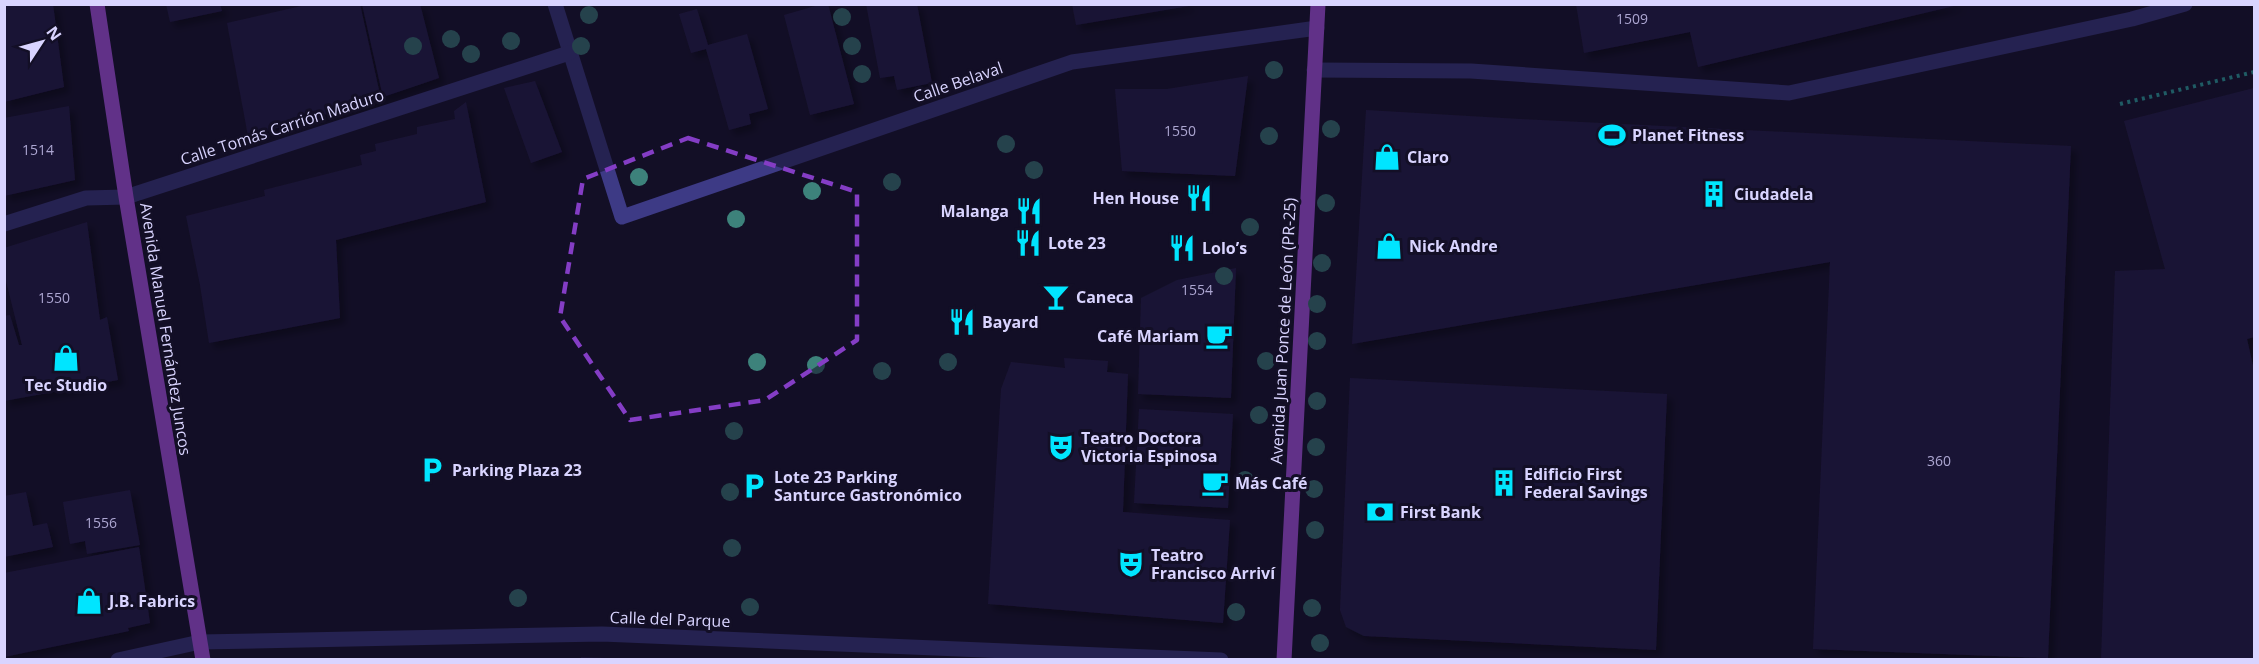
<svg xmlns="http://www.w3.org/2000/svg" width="2259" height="664" font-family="'Open Sans',sans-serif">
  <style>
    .building { fill: #241b47; filter: url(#shadow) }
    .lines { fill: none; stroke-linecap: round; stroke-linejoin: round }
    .path { stroke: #2fb8b0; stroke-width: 4; stroke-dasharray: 3 4.5; stroke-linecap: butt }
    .minor { stroke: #3d3a85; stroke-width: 15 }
    .major { stroke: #c25bff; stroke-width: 15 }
    .tree { fill: #3d827b }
    .marked { fill: none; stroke: #843dc5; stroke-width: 4.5; stroke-dasharray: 12 8; stroke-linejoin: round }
    .labels { text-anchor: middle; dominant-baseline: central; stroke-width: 6; stroke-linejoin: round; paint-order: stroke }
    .number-label { font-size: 14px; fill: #aca6d1 }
    .street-label { font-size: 16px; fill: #d9d4ff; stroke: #130f26 }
    .poi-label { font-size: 16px; font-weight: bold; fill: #d9d4ff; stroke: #130f26; text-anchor: start }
  </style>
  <defs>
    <filter id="shadow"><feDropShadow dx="5.5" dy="5.5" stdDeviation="3" flood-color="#0009"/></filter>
  </defs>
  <rect width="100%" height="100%" fill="#130f26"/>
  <g class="building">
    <polygon points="4,4 53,4 64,87 4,102"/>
    <polygon points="166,4 220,4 222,11 170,22"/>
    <polygon points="310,4 360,4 381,99 248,136 227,23"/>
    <polygon points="362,4 420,4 439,78 383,97"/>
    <polygon points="822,4 828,4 854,104 810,115 784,15"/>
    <polygon points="866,4 917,4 932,83 897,90 894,76 880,78"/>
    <polygon points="1072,4 1189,4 1189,6 1076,25"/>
    <polygon points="1576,4 1958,4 1958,5 1698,67 1690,32 1584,53"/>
    <polygon points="697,9 708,45 747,34 768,109 749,114 751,124 729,130 706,49 691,53 679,14"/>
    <polygon points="1248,76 1235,176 1122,171 1115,89 1167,89"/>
    <polygon points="535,81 562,152 531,163 504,88"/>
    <polygon points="2254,88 2254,337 2247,339 2254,370 2254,660 2101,660 2115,271 2165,269 2124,121"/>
    <polygon points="466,102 486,202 336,240 340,318 209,343 200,285 186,216 265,196 264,190 362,165 360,155 376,151 375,144 417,134 417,127 455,119 454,111"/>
    <polygon points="69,106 75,180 4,196 4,118"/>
    <polygon points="1366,110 1520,119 2071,146 2048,658 1813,649 1830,262 1352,344"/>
    <polygon points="87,222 100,320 107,317 118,380 4,401 4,316 10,315 19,345 22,345 4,273 4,248"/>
    <polygon points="1236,268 1231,398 1138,394 1141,298 1177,280"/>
    <polygon points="1064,358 1108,361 1107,372 1128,374 1123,512 1230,520 1223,623 988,604 1001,389 1011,362 1065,368"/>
    <polygon points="1350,378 1667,394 1656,650 1364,636 1346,627 1340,610"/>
    <polygon points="1139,409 1233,414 1228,508 1134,503"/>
    <polygon points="130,490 140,545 87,554 85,541 70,544 63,502"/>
    <polygon points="26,492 33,526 47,523 53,547 4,557 4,496"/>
    <polygon points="139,547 150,623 128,628 129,631 4,657 4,573"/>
    <polygon points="581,657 607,658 607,660 581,660"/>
  </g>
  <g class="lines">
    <polyline class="path" points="2120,104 2254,72"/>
    <g class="minor">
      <polyline points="555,4 622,217 1072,62 1317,28"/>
      <polyline points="1314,70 1471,71 1789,93 2132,19 2185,4"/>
      <polyline points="4,224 86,198 126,197 569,53"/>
      <polyline points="118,660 200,642 602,634 1221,660"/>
    </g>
    <g class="major">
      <polyline points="97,4 126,197 203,660"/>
      <polyline points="1284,660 1318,4"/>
    </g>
  </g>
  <g class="tree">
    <circle cx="589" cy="15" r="9"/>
    <circle cx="842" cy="17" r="9"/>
    <circle cx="451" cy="39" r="9"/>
    <circle cx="511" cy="41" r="9"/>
    <circle cx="413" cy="46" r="9"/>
    <circle cx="581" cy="46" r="9"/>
    <circle cx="852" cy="46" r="9"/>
    <circle cx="471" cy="54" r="9"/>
    <circle cx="1274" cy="70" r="9"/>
    <circle cx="862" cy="74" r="9"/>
    <circle cx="1331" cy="129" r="9"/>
    <circle cx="1269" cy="136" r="9"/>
    <circle cx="1006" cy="144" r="9"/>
    <circle cx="1034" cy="170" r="9"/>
    <circle cx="639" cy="177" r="9"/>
    <circle cx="892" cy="182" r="9"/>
    <circle cx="812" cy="191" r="9"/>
    <circle cx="1326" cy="203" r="9"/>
    <circle cx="736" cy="219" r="9"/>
    <circle cx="1250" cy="227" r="9"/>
    <circle cx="1322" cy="263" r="9"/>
    <circle cx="1224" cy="276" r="9"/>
    <circle cx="1317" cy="304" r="9"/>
    <circle cx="1317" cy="341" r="9"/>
    <circle cx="1266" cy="361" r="9"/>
    <circle cx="757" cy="362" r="9"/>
    <circle cx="948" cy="362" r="9"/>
    <circle cx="816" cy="365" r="9"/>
    <circle cx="882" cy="371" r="9"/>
    <circle cx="1317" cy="401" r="9"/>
    <circle cx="1259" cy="415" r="9"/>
    <circle cx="734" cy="431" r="9"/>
    <circle cx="1316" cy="447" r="9"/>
    <circle cx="1245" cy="480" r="9"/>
    <circle cx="1314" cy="489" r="9"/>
    <circle cx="730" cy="492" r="9"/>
    <circle cx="1315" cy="530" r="9"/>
    <circle cx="732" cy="548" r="9"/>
    <circle cx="518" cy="598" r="9"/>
    <circle cx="750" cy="607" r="9"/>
    <circle cx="1312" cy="608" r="9"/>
    <circle cx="1236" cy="612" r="9"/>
    <circle cx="1320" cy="643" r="9"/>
  </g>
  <path d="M0 0H2259V664H0ZM688 138 857 192V340L765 400 630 420 560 317 583 179Z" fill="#130f26" fill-opacity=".55" fill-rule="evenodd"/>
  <path class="marked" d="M688 138 857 192V340L765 400 630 420 560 317 583 179Z"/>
  <defs>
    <symbol id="stadium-bare" viewBox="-9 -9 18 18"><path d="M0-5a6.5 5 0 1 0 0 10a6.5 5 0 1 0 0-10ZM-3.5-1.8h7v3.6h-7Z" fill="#00e5ff" stroke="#130f26" stroke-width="2.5" paint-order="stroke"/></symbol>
    <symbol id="shop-bare" viewBox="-9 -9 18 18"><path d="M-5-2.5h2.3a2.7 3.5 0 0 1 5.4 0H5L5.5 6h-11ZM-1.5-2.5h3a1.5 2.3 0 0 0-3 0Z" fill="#00e5ff" stroke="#130f26" stroke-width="2.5" paint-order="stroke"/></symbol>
    <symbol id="building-bare" viewBox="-9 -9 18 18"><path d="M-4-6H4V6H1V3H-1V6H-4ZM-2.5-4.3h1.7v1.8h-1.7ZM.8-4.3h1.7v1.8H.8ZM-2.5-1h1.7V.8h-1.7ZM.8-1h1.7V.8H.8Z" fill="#00e5ff" stroke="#130f26" stroke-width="2.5" paint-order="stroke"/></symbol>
    <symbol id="restaurant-bare" viewBox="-9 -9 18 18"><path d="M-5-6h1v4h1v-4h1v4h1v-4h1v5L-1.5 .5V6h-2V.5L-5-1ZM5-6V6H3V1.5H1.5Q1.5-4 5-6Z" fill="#00e5ff" stroke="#130f26" stroke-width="2.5" paint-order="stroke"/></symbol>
    <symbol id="bar-bare" viewBox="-9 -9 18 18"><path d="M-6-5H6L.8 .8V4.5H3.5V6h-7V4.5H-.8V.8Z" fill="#00e5ff" stroke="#130f26" stroke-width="2.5" paint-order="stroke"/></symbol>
    <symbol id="cafe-bare" viewBox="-9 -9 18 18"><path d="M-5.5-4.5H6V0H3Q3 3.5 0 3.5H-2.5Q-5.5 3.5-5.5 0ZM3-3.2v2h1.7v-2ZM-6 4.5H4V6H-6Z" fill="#00e5ff" stroke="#130f26" stroke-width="2.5" paint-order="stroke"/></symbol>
    <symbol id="theatre-bare" viewBox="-9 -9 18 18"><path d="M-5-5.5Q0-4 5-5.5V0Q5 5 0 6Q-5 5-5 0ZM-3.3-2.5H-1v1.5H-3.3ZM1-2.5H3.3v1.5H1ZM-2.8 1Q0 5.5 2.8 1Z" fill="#00e5ff" stroke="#130f26" stroke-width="2.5" paint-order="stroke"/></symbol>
    <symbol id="parking-bare" viewBox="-9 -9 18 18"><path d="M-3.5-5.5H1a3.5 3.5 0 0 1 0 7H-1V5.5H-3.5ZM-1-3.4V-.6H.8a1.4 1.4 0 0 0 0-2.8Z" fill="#00e5ff" stroke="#130f26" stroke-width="2.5" paint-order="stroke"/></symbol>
    <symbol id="bank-bare" viewBox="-9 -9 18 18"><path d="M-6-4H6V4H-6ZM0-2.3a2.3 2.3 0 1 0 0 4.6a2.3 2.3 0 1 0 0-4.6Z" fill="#00e5ff" stroke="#130f26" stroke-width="2.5" paint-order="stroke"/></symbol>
  </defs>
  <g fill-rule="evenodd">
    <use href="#stadium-bare" x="1593" y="116" width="38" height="38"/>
    <use href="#shop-bare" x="1368" y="138" width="38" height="38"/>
    <use href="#building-bare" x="1695" y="175" width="38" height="38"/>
    <use href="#restaurant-bare" x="1180" y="179" width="38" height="38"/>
    <use href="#restaurant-bare" x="1010" y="192" width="38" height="38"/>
    <use href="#restaurant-bare" x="1009" y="224" width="38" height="38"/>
    <use href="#shop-bare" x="1370" y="227" width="38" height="38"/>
    <use href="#restaurant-bare" x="1163" y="229" width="38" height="38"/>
    <use href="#bar-bare" x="1037" y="278" width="38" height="38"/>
    <use href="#restaurant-bare" x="943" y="303" width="38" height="38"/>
    <use href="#cafe-bare" x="1200" y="317" width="38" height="38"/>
    <use href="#shop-bare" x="47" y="339" width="38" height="38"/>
    <use href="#theatre-bare" x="1042" y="428" width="38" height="38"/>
    <use href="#parking-bare" x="413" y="451" width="38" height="38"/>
    <use href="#cafe-bare" x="1196" y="464" width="38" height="38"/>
    <use href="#building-bare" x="1485" y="464" width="38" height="38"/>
    <use href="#parking-bare" x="735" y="467" width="38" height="38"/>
    <use href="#bank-bare" x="1361" y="493" width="38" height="38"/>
    <use href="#theatre-bare" x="1112" y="545" width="38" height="38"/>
    <use href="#shop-bare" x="70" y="582" width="38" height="38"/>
  </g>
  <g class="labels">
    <g class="number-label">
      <text x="1632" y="18">1509</text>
      <text x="1180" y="130">1550</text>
      <text x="38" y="149">1514</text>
      <text x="1197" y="289">1554</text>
      <text x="54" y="297">1550</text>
      <text x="1939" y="460">360</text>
      <text x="101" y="522">1556</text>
    </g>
    <g class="street-label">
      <text transform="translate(958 82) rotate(-19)">Calle Belaval</text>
      <text transform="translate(282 127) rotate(-18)">Calle Tomás Carrión Maduro</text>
      <text transform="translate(166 329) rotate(81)">Avenida Manuel Fernández Juncos</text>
      <text transform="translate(1283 331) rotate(-87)">Avenida Juan Ponce de León (PR-25)</text>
      <text transform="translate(670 619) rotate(2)">Calle del Parque</text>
    </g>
    <g class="poi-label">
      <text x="1632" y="135">Planet Fitness</text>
      <text x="1407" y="157">Claro</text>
      <text x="1734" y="194">Ciudadela</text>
      <text x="1179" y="198" text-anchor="end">Hen House</text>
      <text x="1009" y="211" text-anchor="end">Malanga</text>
      <text x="1048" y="243">Lote 23</text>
      <text x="1409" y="246">Nick Andre</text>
      <text x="1202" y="248">Lolo’s</text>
      <text x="1076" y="297">Caneca</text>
      <text x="982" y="322">Bayard</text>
      <text x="1199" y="336" text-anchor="end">Café Mariam</text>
      <text x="66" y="385" text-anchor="middle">Tec Studio</text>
      <text x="1081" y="438">Teatro Doctora<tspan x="1081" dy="18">Victoria Espinosa</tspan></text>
      <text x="452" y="470">Parking Plaza 23</text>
      <text x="1524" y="474">Edificio First<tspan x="1524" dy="18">Federal Savings</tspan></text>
      <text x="774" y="477">Lote 23 Parking<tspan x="774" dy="18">Santurce Gastronómico</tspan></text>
      <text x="1235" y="483">Más Café</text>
      <text x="1400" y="512">First Bank</text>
      <text x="1151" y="555">Teatro<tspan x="1151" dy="18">Francisco Arriví</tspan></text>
      <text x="109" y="601">J.B. Fabrics</text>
    </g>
  </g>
  <rect width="2259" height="664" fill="none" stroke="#d9d4ff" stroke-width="12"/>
  <g transform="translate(42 42) rotate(54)" stroke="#130f26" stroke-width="4.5" paint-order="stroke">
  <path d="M0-4.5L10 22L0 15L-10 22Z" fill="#d9d4ff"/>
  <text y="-9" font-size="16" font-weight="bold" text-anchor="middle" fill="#d9d4ff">N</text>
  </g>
</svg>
